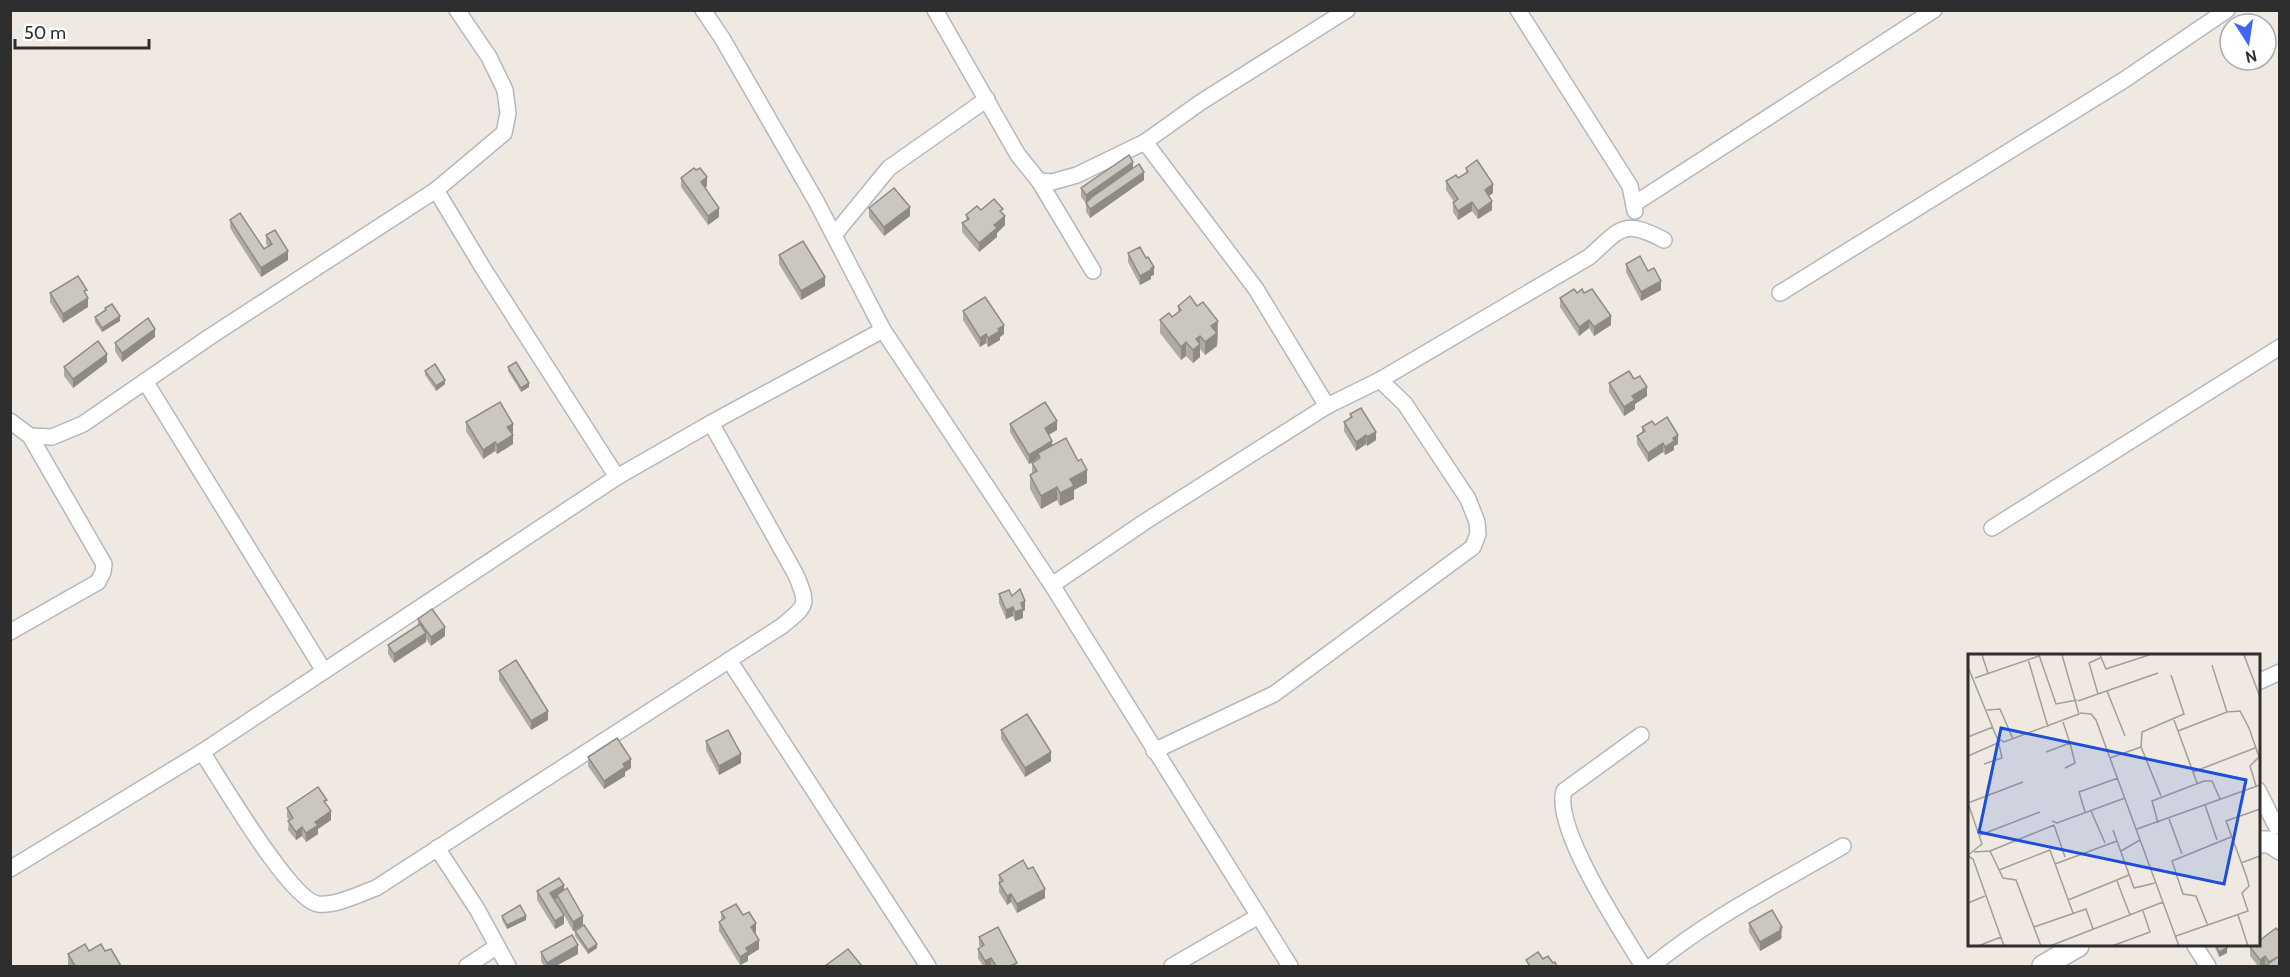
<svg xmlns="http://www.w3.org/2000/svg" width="2290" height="977" font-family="Cabin,sans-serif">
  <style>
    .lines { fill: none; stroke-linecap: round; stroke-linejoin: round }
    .street-casing { stroke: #b4b7c1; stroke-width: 18 }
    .secondary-casing { stroke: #b4b7c1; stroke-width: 24 }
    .street { stroke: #fff; stroke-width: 15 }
    .secondary { stroke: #fff; stroke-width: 21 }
    .wall { fill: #afaba4 }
    .shaded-wall { fill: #8e8b86 }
    .building { fill: #cbc7bf; stroke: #8e8b86; stroke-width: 1.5 }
    .inset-road { fill: none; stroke: #a29e99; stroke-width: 1.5 }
    .view { fill: #1d4ed8; fill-opacity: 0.15; stroke: #1d4ed8; stroke-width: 3 }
    .inset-edge { fill: none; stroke: #2e2e2e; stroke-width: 3 }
  </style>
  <rect width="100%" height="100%" fill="#efe9e1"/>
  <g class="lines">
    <defs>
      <g id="street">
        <polyline points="703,10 722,38 816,201 883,330 1052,585 1290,966"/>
        <polyline points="935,10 1018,155 1039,181 1093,271"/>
        <polyline points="1518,10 1630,186 1635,211"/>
        <polyline points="1145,142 1256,289 1327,406"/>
        <polyline points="1039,181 1052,182 1077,175 1145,142 1201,102 1347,10"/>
        <polyline points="436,190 483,268 617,477"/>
        <polyline points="1634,204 1934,10"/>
        <polyline points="834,235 889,168 987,99"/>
        <polyline points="1780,293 2124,80 2227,10"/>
        <polyline points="145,381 324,671"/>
        <polyline points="10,421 30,436 104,564 103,572 98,582 10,632"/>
        <polyline points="30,436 52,437 83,424 211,336 436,190 504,133 508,113 505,90 489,57 457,10"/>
        <polyline points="1992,528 2280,347"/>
        <path d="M1052 585 1146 521 1327 406 1380 380 1589 257C1621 229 1622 218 1664 240"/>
        <polyline points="729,660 928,966"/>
        <polyline points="2258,682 2280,672"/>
        <path d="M1641 735 1564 791C1553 828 1622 932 1643 966"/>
        <polyline points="1154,751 1274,694 1473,547 1478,534 1477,522 1468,499 1405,404 1380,380"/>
        <path d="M202 752C220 779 290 900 318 904 336 906 359 894 376 888L782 626C807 605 809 606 796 575L711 423"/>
        <polyline points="2258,790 2276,826"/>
        <polyline points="437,848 477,909 508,966"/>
        <polyline points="10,869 202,752 617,477 711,423 883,330"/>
        <polyline points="2195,946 2208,966"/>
        <polyline points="467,966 496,947"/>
        <polyline points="1172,966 1257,917"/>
        <path d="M1652 966C1710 918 1778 884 1843 846"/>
      </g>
      <g id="secondary">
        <polyline points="2258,842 2270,842 2280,849"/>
        <polyline points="2043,966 2078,946"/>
      </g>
    </defs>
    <use href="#street" class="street-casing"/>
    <use href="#secondary" class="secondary-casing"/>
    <use href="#street" class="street"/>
    <use href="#secondary" class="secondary"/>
  </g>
  <g class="wall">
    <polygon points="1466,168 1493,193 1489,196 1492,210 1478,219 1472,211 1458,220 1453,212 1453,203 1454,202 1446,190 1446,181 1458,178 1466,173"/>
    <polygon points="1133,169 1144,180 1090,218 1086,212 1086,203 1081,197 1081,188"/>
    <polygon points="681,178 707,186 705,188 719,217 708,225 681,187"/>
    <polygon points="869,208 910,216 884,236 869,217"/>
    <polygon points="981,210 1003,213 1005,225 997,233 997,237 979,252 962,232 962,223 966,221 966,215"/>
    <polygon points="230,220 264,249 268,246 266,244 266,235 288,260 261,277 230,228"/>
    <polygon points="1128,253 1154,275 1151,276 1151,279 1140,285 1128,262"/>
    <polygon points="779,255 825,286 801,300 779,264"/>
    <polygon points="1626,264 1648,271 1661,290 1641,301 1626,272"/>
    <polygon points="50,293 87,297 88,307 63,323 50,302"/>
    <polygon points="1577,293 1611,325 1594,336 1589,328 1579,336 1560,307 1560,298"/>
    <polygon points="1178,306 1218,334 1217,346 1205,355 1200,349 1200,357 1193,363 1186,356 1181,360 1160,333 1160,320 1172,317 1178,313"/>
    <polygon points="105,308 120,321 102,332 95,322 95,317 105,310"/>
    <polygon points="963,311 1004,334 1000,337 1000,340 988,347 986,343 980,347 963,320"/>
    <polygon points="155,337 122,362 115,351 115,343"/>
    <polygon points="107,362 73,388 64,376 64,367"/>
    <polygon points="508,367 529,387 521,392 508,371"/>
    <polygon points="425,371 445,384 436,391 425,375"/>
    <polygon points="1609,383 1647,396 1635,404 1635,409 1624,416 1609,392"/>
    <polygon points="1350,414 1376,440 1367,446 1366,444 1356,451 1344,431 1344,422 1350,418"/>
    <polygon points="466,422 513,433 512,434 513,444 497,454 495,451 483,459 466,431"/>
    <polygon points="1010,424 1057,430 1048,435 1052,445 1087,483 1074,490 1074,499 1060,506 1057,500 1041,509 1030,489 1030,475 1032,474 1032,463 1038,460 1038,458 1029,464 1010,432"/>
    <polygon points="1655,425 1678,444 1674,446 1674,450 1665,455 1663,452 1648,462 1637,444 1637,436 1642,432 1642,427"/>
    <polygon points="999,594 1012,596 1025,610 1023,611 1023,618 1015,621 1013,616 1006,619 999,603"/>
    <polygon points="418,619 445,636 431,646 426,639 426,642 394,663 388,654 388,645 418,625"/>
    <polygon points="499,671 548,720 531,730 499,680"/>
    <polygon points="1001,730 1051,761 1025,777 1001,739"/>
    <polygon points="706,741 741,763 719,775 706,750"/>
    <polygon points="588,757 631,768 625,772 625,776 604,789 588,766"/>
    <polygon points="327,806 331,820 318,829 318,834 306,842 302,836 296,840 288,830 289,820 287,817 287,808"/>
    <polygon points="999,875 1045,898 1017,913 1011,902 1007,905 999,892"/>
    <polygon points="564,890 583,925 573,931 564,915 564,924 555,929 537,900 537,891"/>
    <polygon points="721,912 743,915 756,932 755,933 759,949 748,956 748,961 740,965 719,931 719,922 721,921"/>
    <polygon points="502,916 526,920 507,929 502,920"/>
    <polygon points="1749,923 1782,936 1781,939 1760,951 1749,932"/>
    <polygon points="575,931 597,948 588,954 575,936"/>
    <polygon points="979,937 1017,966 983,966 978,958 978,949 980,947 979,945"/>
    <polygon points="2214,945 2226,945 2227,953 2219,957"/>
    <polygon points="2253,945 2280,966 2265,965 2263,966 2258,966 2250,956 2250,947"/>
    <polygon points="89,951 105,951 121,966 68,966 68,954"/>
    <polygon points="541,952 578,954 556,966 544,966 541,961"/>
  </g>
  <g class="shaded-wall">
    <polygon points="1133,162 1133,170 1086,203 1086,195"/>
    <polygon points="1144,172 1144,180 1090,218 1090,209"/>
    <polygon points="707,177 707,186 701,191 701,182"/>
    <polygon points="1493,184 1493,193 1485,199 1485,190"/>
    <polygon points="1492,201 1492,210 1478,219 1478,211"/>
    <polygon points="1472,202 1472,211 1458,220 1458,211"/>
    <polygon points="910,207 910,216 884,236 884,227"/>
    <polygon points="719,208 719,217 708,225 708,216"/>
    <polygon points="1005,216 1005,225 997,233 997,237 979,252 979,243 994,225"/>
    <polygon points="288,251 288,260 261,277 261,268"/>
    <polygon points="1154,267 1154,275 1151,276 1151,279 1140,285 1140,276"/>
    <polygon points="825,277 825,286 801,300 801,291"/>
    <polygon points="1661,281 1661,290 1641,301 1641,292"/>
    <polygon points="88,298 88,307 63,323 63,314"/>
    <polygon points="120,316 120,321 102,332 102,328"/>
    <polygon points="1611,316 1611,325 1594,336 1594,327"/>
    <polygon points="1589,320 1589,328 1579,336 1579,327"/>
    <polygon points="1218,321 1217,346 1205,355 1205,342 1211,326"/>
    <polygon points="1004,325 1004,334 1000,337 1000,340 988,347 988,338 998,329"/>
    <polygon points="155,329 155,337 122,362 122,353"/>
    <polygon points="986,334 986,343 980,347 980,338"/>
    <polygon points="1200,336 1200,357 1193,363 1193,350 1196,339"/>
    <polygon points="1186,342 1186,356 1181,360 1181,347"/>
    <polygon points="107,354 107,362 73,388 73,379"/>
    <polygon points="445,380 445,384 436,391 436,386"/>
    <polygon points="529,383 529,387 521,392 521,388"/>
    <polygon points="1647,387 1647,396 1635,404 1635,409 1624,416 1624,407 1632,396"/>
    <polygon points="1057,421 1057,430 1045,437 1045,428"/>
    <polygon points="513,424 513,433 507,436 507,427"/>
    <polygon points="1376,432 1376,440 1367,446 1367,437"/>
    <polygon points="513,435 513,444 497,454 497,445"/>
    <polygon points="1366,435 1366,444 1356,451 1356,442"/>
    <polygon points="1678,435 1678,444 1674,446 1674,450 1665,455 1665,447 1673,438"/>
    <polygon points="1052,441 1052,450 1038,453 1038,458 1029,464 1029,455"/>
    <polygon points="495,442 495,451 483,459 483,450"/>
    <polygon points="1663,443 1663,452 1648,462 1648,453"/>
    <polygon points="1087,470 1087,483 1074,490 1074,499 1060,506 1060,493 1070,479"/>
    <polygon points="1057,487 1057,500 1041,509 1041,496"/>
    <polygon points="1025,601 1025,610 1023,611 1023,618 1015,621 1015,612 1021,603"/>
    <polygon points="1013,607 1013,616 1006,619 1006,610"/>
    <polygon points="445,627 445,636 431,646 431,637"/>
    <polygon points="426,633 426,642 394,663 394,654"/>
    <polygon points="548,711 548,720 531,730 531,721"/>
    <polygon points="1051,752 1051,761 1025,777 1025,768"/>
    <polygon points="741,754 741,763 719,775 719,766"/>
    <polygon points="631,759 631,768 625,772 625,776 604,789 604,781 623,764"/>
    <polygon points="12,762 12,775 10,776 10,763"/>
    <polygon points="331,811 331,820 318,829 318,834 306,842 306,833 315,822"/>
    <polygon points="302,827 302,836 296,840 296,832"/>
    <polygon points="564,885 564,894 557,895 557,898 550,902 550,893"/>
    <polygon points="1045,889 1045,898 1017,913 1017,904"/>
    <polygon points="1011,894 1011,902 1007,905 1007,896"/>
    <polygon points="564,915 564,924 555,929 555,921"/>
    <polygon points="526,916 526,920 507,929 507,925"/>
    <polygon points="583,916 583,925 573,931 573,922"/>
    <polygon points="756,923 756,932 751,936 751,927"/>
    <polygon points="1782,927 1781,939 1760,951 1760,942"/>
    <polygon points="759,940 759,949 748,956 748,961 740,965 740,957 746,948"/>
    <polygon points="597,944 597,948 588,954 588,950"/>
    <polygon points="578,945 578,954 556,966 547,966 547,963"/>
    <polygon points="2227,948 2227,953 2219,957 2219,952"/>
    <polygon points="2265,956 2265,965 2263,966 2260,966 2260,960"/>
    <polygon points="991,958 991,966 985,966 985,961"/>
  </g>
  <g class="building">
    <polygon points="1129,155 1133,162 1086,195 1081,188"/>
    <polygon points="1477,160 1493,184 1485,190 1492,201 1478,211 1472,202 1458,211 1453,203 1458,199 1446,181 1456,175 1458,178 1468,172 1466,168"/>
    <polygon points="1139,164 1144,172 1090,209 1086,203 1092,197"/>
    <polygon points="694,168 696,170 700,168 707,177 701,182 719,208 708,216 681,178"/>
    <polygon points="894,188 910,207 884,227 869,208"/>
    <polygon points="994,199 1003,209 1000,211 1005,216 994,225 997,228 979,243 962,223 969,219 966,215 977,206 981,210"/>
    <polygon points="240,213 264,249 272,244 266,235 275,230 288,251 261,268 230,220"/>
    <polygon points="803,241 825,277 801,291 779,255"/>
    <polygon points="1140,247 1146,258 1148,257 1154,267 1151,268 1151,270 1140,276 1128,253"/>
    <polygon points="1640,256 1648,271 1654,268 1661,281 1641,292 1626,264"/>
    <polygon points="78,276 87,290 84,291 88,298 63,314 50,293"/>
    <polygon points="1574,289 1577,293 1582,289 1584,293 1592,289 1611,316 1594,327 1589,320 1579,327 1560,298"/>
    <polygon points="1190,296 1197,306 1203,302 1218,321 1211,326 1217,333 1205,342 1200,336 1196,339 1200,344 1193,350 1186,342 1181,347 1160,320 1169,313 1172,317 1181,310 1178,306"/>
    <polygon points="985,297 1004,325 998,329 1000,331 988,338 986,334 980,338 963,311"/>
    <polygon points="112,304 120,316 102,328 95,317 106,310 105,308"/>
    <polygon points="148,318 155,329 122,353 115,343"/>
    <polygon points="98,341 107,354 73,379 64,367"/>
    <polygon points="516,362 529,383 521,388 508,367"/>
    <polygon points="435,364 445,380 436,386 425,371"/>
    <polygon points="1629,371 1634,379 1640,376 1647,387 1632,396 1635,400 1624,407 1609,383"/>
    <polygon points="500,402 513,424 507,427 513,435 497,445 495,442 483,450 466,422"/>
    <polygon points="1045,402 1057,421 1045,428 1052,441 1029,455 1010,424"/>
    <polygon points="1361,408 1376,432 1367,437 1366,435 1356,442 1344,422 1352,417 1350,414"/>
    <polygon points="1667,417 1678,435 1673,438 1674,441 1665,447 1663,443 1648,453 1637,436 1645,431 1642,427 1652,421 1655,425"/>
    <polygon points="1066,438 1078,461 1081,459 1087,470 1070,479 1074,486 1060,493 1057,487 1041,496 1030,475 1037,471 1032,463 1040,458 1038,453"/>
    <polygon points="1020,589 1025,601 1021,603 1023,609 1015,612 1013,607 1006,610 999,594 1009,590 1012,596"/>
    <polygon points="432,609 445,627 431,637 418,619"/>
    <polygon points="420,624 426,633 394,654 388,645"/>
    <polygon points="516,660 548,711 531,721 499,671"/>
    <polygon points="1027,714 1051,752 1025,768 1001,730"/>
    <polygon points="728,730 741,754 719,766 706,741"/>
    <polygon points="617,738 631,759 623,764 625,767 604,781 588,757"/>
    <polygon points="318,787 327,800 324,801 331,811 315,822 318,825 306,833 302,827 296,832 288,821 293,818 287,808"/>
    <polygon points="1023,860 1028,869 1033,867 1045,889 1017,904 1011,894 1007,896 999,883 1003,881 999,875"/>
    <polygon points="559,878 564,885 550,893 564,915 555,921 537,891"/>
    <polygon points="567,888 583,916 573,922 557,895"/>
    <polygon points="736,904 743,915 749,912 756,923 751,927 759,940 746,948 748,952 740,957 719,922 725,918 721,912"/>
    <polygon points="520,905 526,916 507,925 502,916"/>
    <polygon points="1772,910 1782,927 1780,928 1781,930 1760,942 1749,923"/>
    <polygon points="584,925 597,944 588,950 575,931"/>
    <polygon points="998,927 1017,963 1010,966 996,966 991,958 985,961 978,949 984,945 979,937"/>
    <polygon points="2276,928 2280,933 2280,966 2265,966 2278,957 2269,962 2265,956 2260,960 2250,947 2253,945 2259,945 2259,941"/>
    <polygon points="572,935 578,945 547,963 541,952"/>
    <polygon points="85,944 89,951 101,944 105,951 111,949 121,966 75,966 68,954"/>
    <polygon points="2216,945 2226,945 2227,948 2219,952"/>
    <polygon points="848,949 862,966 825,966"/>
    <polygon points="1538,952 1543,959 1548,956 1553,963 1555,962 1557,966 1530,966 1526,960"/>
  </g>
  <g transform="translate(1968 654)">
    <rect width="292" height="292" fill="#efe9e1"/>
    <path class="inset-road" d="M14 1 20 19M71 1 88 50 109 46M132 1 138 15 181 1M276 1 292 43M60 5 80 73M0 13 29 84 36 88 111 60 94 1M7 24 71 2M139 37 157 82M130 40 121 9 132 4M110 47 190 19M19 56 32 55 45 85M259 58 272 57 281 74 291 103 282 112 288 132M112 59 123 60 128 66 211 292M206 66 229 129M210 77 259 58 244 11M0 83 25 73M173 93 174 78 216 60 203 21M78 98 102 89 95 68M0 102 32 88M142 104 173 93 193 142M16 110 34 104 31 90M97 114 107 109 102 89M225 118 287 94M0 149 14 190 0 201M0 149 55 128M237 151 249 186M123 157 137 189M117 158 111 138 150 124M201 165 214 200M84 167 89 169 157 144M190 169 184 147 236 127H244L252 145M86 171 97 203M169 175 292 131M145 176 166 234 187 229M12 181 72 158M22 197 86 171M153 197 172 186M6 198 22 197 35 224 48 226 73 292M0 202 5 205 36 292M273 209 292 202M87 210 149 187M31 216 82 196 105 259M149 227 162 261M100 246 161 221M0 249 17 242M270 261 280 292M240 272 228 242 215 240 204 207 263 183M66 273 118 255 125 275M208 282 280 257 274 239 281 232 279 224 258 167 292 155M10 292 33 283M82 292 195 248M144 292 182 278 175 257"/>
    <path class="view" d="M33 74 278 126 256 230 11 178Z"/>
    <rect width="292" height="292" class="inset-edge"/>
  </g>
  <rect width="2290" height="977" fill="none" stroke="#2e2e2e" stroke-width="24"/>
  <g transform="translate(2248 42) rotate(168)"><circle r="28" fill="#ffffff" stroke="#ababab" stroke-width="1.5"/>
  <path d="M0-4.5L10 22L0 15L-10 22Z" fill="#4264fb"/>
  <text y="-9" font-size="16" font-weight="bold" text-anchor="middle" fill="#2e2e2e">N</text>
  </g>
  <path d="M15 39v9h134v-9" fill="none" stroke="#2e2e2e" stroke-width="3"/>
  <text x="24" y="39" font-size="18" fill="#2e2e2e" stroke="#ffffff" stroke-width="4.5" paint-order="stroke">50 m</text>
</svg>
